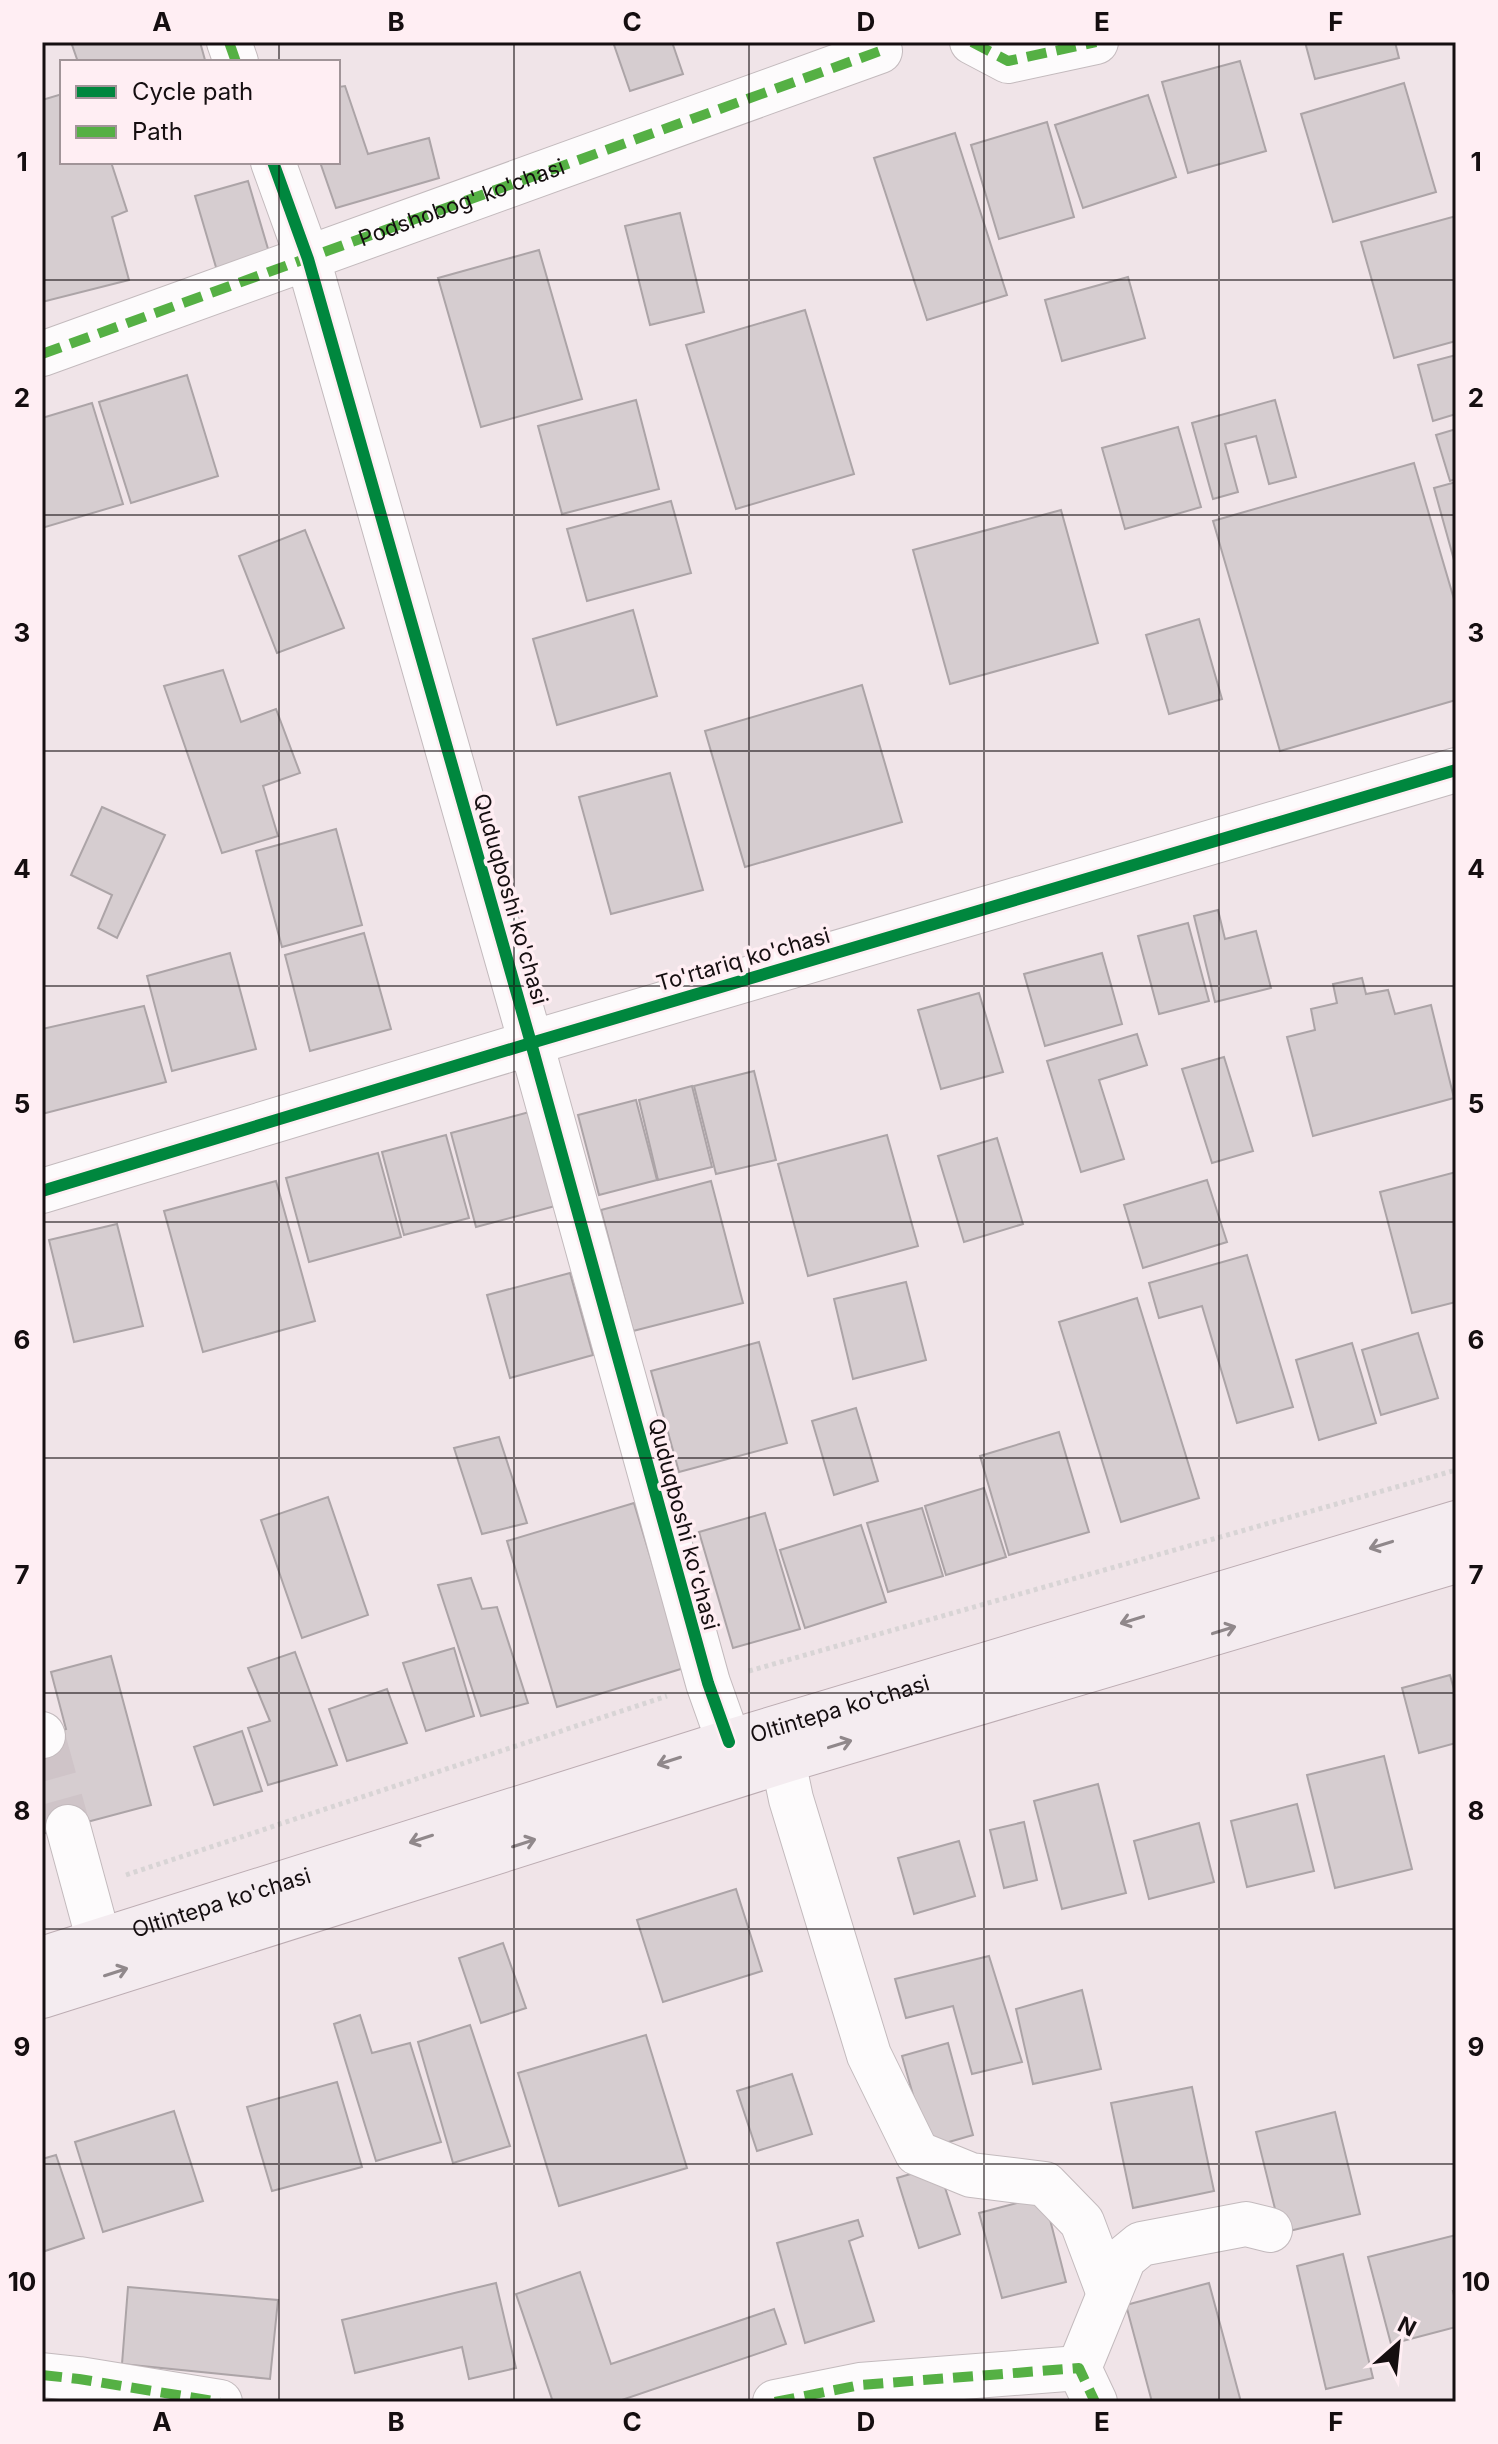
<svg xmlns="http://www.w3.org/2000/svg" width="1498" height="2444" font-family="Inter,sans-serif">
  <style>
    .building { fill: #d6cdd0; stroke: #aca4a7; stroke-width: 2 }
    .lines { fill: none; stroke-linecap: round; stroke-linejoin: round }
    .minor-tunnel { stroke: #cfc4c8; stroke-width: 44; stroke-dasharray: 44 22; stroke-linecap: butt }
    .minor-casing { stroke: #c3babd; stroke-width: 46 }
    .major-casing { stroke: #bcacb2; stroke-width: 46 }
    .path { stroke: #d8d4d5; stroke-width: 5; stroke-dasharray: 4 4; stroke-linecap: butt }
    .minor { stroke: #fdfbfc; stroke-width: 44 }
    .major { stroke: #f4ecf0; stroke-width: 44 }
    .quiet { stroke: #55b044; stroke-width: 10; stroke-dasharray: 20 10; stroke-linecap: butt }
    .cycleway-casing { stroke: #ffeef3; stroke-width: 17 }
    .cycleway { stroke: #00873e; stroke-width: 12 }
    .oneway { stroke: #90888b }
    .grid { fill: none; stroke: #150e10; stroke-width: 2; stroke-opacity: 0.55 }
    .labels { text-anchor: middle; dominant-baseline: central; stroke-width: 7; stroke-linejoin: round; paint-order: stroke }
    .street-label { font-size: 22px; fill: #150e10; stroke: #ffeef3 }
    .neatline { fill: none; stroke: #150e10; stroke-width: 3 }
    .grid-label { font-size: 26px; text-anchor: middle; font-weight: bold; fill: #150e10 }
  </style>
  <rect width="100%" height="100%" fill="#f0e4e8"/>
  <g class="building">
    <polygon points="71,42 200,42 205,60 78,62"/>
    <polygon points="613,42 672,42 683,74 630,91"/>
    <polygon points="1305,42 1395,42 1399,58 1315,79"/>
    <polygon points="1240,61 1266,151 1188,173 1162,82"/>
    <polygon points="1404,83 1436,192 1333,222 1301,114"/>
    <polygon points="345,86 368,154 429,138 439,178 336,208 320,162 338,162 338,87"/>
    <polygon points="62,94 62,162 111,162 127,211 112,217 129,280 42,302 42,100"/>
    <polygon points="1148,95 1176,177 1083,208 1055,125"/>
    <polygon points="1047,122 1074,217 999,239 971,145"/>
    <polygon points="955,133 1007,295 927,320 874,158"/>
    <polygon points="248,181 271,259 218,274 195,196"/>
    <polygon points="680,213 704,312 650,325 625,226"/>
    <polygon points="1456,216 1456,341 1394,358 1361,242"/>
    <polygon points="539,250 582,399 481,427 438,278"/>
    <polygon points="1128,277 1145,338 1062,361 1045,300"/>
    <polygon points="805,310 854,474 736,509 686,345"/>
    <polygon points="1456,355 1456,414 1433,421 1418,365"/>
    <polygon points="187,375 218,476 131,503 99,402"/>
    <polygon points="636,400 659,489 562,514 538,426"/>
    <polygon points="1275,400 1296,477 1269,484 1256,436 1225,444 1238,492 1213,499 1192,423"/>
    <polygon points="92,403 123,504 42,528 42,418"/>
    <polygon points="1178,427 1201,507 1125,529 1102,448"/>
    <polygon points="1456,429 1456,479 1450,481 1436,435"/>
    <polygon points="1414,463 1456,606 1456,700 1280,751 1213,521"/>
    <polygon points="1456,482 1456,559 1454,560 1434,488"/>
    <polygon points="671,501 691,573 587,601 567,529"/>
    <polygon points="1061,510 1098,643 950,684 913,550"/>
    <polygon points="305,530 344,628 277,653 239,556"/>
    <polygon points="633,610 657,696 557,725 533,639"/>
    <polygon points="1199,619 1222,699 1169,714 1146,635"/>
    <polygon points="223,670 241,722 276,709 300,773 263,786 278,836 222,853 164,686"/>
    <polygon points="862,685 902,822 745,867 705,731"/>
    <polygon points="670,773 703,890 611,914 579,797"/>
    <polygon points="102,807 165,835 117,938 98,928 112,895 71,875"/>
    <polygon points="336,829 362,925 282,947 256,851"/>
    <polygon points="1218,910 1225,939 1256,931 1271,988 1215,1002 1194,916"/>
    <polygon points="1188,923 1209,1001 1159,1014 1138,936"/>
    <polygon points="364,933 391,1029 310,1051 285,955"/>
    <polygon points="230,953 256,1049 172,1071 147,976"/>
    <polygon points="1102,953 1122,1024 1045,1046 1024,974"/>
    <polygon points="1362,978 1366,994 1388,990 1395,1014 1431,1005 1454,1098 1313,1136 1287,1037 1315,1030 1311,1009 1337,1003 1333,984"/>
    <polygon points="979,993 1003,1072 941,1089 918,1010"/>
    <polygon points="144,1006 166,1082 42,1114 42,1029"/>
    <polygon points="1137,1034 1147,1065 1099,1080 1124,1159 1081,1172 1047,1061"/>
    <polygon points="1224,1057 1253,1151 1212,1163 1182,1069"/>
    <polygon points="754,1071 776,1160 716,1174 694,1086"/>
    <polygon points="692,1086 712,1167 658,1180 639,1100"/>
    <polygon points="636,1100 657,1180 599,1195 578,1115"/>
    <polygon points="533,1111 559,1205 476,1227 451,1133"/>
    <polygon points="446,1135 469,1218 404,1235 382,1152"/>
    <polygon points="887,1135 918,1246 808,1276 778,1164"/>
    <polygon points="997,1138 1023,1224 964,1242 938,1156"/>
    <polygon points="378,1153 401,1237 309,1262 286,1178"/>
    <polygon points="1456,1172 1456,1302 1412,1313 1380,1192"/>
    <polygon points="1207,1180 1227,1242 1143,1268 1124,1205"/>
    <polygon points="276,1181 315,1321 203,1352 164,1211"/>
    <polygon points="711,1181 743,1303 633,1331 601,1210"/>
    <polygon points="117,1224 143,1326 74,1342 49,1240"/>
    <polygon points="1247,1255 1293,1407 1237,1423 1202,1306 1159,1318 1149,1283"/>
    <polygon points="570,1273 593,1355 510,1378 487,1295"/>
    <polygon points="906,1282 926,1360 853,1379 834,1299"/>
    <polygon points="1137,1298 1199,1498 1121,1522 1059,1322"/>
    <polygon points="1418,1333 1438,1398 1381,1415 1362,1350"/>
    <polygon points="759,1342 787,1443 679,1472 651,1371"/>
    <polygon points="1352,1343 1376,1423 1319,1440 1296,1360"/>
    <polygon points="856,1408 878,1481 834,1495 812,1421"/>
    <polygon points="1059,1432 1089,1532 1009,1555 980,1456"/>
    <polygon points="499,1437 527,1523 482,1534 454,1448"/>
    <polygon points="984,1488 1006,1557 946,1575 925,1506"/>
    <polygon points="328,1497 368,1615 302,1638 261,1520"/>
    <polygon points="634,1503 684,1668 557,1707 507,1541"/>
    <polygon points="922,1508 943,1576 888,1592 867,1523"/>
    <polygon points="765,1513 800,1629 733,1648 699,1532"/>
    <polygon points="861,1525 886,1602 805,1628 780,1550"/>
    <polygon points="471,1578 482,1609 497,1607 528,1703 481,1716 438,1585"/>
    <polygon points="454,1648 474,1716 426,1731 403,1663"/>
    <polygon points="295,1652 337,1765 268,1785 248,1728 270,1721 248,1668"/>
    <polygon points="111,1656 151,1805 42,1834 42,1736 66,1729 51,1672"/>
    <polygon points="1450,1675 1456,1697 1456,1743 1419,1753 1402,1688"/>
    <polygon points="387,1689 407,1743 347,1761 329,1709"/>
    <polygon points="242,1731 262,1791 214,1805 194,1747"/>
    <polygon points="1384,1756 1412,1869 1335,1888 1307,1775"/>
    <polygon points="1098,1784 1126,1893 1062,1909 1034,1801"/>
    <polygon points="1297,1804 1314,1871 1247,1887 1231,1821"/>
    <polygon points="1024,1822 1037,1880 1004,1888 990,1830"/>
    <polygon points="1199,1823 1214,1882 1149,1899 1134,1841"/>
    <polygon points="959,1841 975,1896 914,1914 898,1858"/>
    <polygon points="736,1889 762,1971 663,2002 637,1920"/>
    <polygon points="503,1943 526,2008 481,2023 459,1958"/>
    <polygon points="989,1956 1022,2062 972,2074 953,2006 906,2018 895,1979"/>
    <polygon points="1082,1990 1101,2069 1033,2084 1016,2009"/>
    <polygon points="360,2015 372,2053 410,2043 441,2142 376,2161 334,2024"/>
    <polygon points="470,2025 510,2146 453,2163 418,2042"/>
    <polygon points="646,2035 687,2168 559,2206 518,2073"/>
    <polygon points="948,2043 973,2135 928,2148 902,2056"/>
    <polygon points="792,2074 812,2134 757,2151 737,2091"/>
    <polygon points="337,2082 362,2167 272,2191 247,2107"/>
    <polygon points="1192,2087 1214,2191 1133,2208 1111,2103"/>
    <polygon points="174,2111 203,2201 103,2232 75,2142"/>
    <polygon points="1335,2112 1360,2214 1281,2233 1256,2132"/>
    <polygon points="56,2155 84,2238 42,2252 42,2159"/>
    <polygon points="938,2166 960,2234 919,2248 897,2178"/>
    <polygon points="1044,2196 1066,2282 1002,2298 979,2213"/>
    <polygon points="858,2220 863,2236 849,2241 874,2321 805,2343 777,2243"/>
    <polygon points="1456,2235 1456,2290 1453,2291 1456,2304 1456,2327 1391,2344 1368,2257"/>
    <polygon points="1343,2254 1373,2378 1326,2389 1297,2266"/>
    <polygon points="580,2272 611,2364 774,2309 786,2344 616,2402 553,2402 516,2294"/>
    <polygon points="496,2283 516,2368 469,2379 462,2347 355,2373 342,2320"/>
    <polygon points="1209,2283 1241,2402 1152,2402 1126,2305"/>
    <polygon points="128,2287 278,2300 270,2379 122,2364"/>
  </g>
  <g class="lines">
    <polyline class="minor-tunnel" points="43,1736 68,1827"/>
    <defs>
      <g id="minor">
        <polyline points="229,42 236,62"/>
        <polyline points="972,42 1008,61 1096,42"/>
        <polyline points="273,162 308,259 531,1043 708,1683 729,1742"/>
        <polyline points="42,354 880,51"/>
        <polyline points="42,1191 531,1043 1456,770"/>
        <polyline points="42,1734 43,1736"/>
        <polyline points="783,1761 791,1799 869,2055 917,2153 971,2175 1045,2184 1082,2222 1109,2294"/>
        <polyline points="68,1827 99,1941"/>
        <polyline points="1079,2368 1124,2258 1141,2244 1246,2224 1270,2230"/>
        <polyline points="42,2375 79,2379 220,2402"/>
        <polyline points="775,2402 860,2385 1079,2368 1095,2402"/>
      </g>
      <g id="major">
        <path id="s1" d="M42 1959 729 1742 1456 1523"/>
        <polyline points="42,1996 783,1761 1456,1561"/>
      </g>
    </defs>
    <use href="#minor" class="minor-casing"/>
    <use href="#major" class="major-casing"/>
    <g class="path">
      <polyline points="749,1671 1456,1470"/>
      <polyline points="126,1875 667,1696"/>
    </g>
    <use href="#minor" class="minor"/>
    <use href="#major" class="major"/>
    <g class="quiet">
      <polyline points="229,42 236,62"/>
      <polyline points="972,42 1008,61 1096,42"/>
      <path id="s2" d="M42 354 880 51"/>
      <polyline points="42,2375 79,2379 220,2402"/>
      <polyline points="775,2402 860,2385 1079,2368 1095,2402"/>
    </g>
    <defs>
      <g id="cycleway">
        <polyline points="273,162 308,259 531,1043 708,1683 729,1742"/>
        <polyline points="42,1191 531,1043 1456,770"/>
      </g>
    </defs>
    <use href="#cycleway" class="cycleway-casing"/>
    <use href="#cycleway" class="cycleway"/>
  </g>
  <defs><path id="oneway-shaft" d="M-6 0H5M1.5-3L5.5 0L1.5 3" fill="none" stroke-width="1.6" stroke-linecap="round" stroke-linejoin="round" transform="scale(2)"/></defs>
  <g class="oneway">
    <use href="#oneway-shaft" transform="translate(1381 1545) rotate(163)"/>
    <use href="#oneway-shaft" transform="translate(1132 1620) rotate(163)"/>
    <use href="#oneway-shaft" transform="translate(1224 1630) rotate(-17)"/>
    <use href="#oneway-shaft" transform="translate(840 1744) rotate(-17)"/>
    <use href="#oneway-shaft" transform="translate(669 1761) rotate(162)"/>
    <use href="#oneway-shaft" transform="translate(421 1839) rotate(162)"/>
    <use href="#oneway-shaft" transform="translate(524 1843) rotate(-18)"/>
    <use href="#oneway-shaft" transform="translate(116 1972) rotate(-18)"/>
  </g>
  <path class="grid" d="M279 42V62M514 42V2402M749 42V2402M984 42V2402M1219 42V2402M279 162V2402M42 280H1456M42 515H1456M42 751H1456M42 986H1456M42 1222H1456M42 1458H1456M42 1693H1456M42 1929H1456M42 2164H1456"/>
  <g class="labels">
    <g class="street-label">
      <text stroke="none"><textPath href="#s2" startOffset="446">Podshobog' ko'chasi</textPath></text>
      <text transform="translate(511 899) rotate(74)">Quduqboshi ko'chasi</text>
      <text transform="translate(743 959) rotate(-16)">To'rtariq ko'chasi</text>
      <text transform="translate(684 1524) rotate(75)">Quduqboshi ko'chasi</text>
      <text stroke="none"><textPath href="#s1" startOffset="836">Oltintepa ko'chasi</textPath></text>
      <text stroke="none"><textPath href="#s1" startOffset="188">Oltintepa ko'chasi</textPath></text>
    </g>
  </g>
  <rect width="1498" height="2444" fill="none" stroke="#ffeef3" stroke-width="88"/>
  <rect x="60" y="60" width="280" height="104" fill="#ffeef3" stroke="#a19498" stroke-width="2"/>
  <rect x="76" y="86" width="40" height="12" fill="#00873e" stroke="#a19498" stroke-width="2"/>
  <text x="132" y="100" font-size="24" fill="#150e10">Cycle path</text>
  <rect x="76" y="126" width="40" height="12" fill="#55b044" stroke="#a19498" stroke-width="2"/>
  <text x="132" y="140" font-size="24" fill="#150e10">Path</text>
  <g transform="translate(1398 2344) rotate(27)" stroke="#ffeef3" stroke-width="6" paint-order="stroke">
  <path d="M0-6L14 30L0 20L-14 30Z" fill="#150e10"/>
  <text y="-12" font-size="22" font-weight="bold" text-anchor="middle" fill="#150e10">N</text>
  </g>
  <rect x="44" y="44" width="1410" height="2356" class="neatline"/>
  <g class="grid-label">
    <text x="162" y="31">A</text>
    <text x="396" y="31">B</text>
    <text x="632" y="31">C</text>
    <text x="866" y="31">D</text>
    <text x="1102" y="31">E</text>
    <text x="1336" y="31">F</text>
    <text x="22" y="171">1</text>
    <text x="1476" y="171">1</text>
    <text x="22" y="407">2</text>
    <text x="1476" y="407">2</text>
    <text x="22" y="642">3</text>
    <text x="1476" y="642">3</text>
    <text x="22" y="878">4</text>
    <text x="1476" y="878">4</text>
    <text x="22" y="1113">5</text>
    <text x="1476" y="1113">5</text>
    <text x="22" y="1349">6</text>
    <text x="1476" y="1349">6</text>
    <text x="22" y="1584">7</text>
    <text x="1476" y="1584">7</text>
    <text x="22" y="1820">8</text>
    <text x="1476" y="1820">8</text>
    <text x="22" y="2056">9</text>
    <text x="1476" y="2056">9</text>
    <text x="22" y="2291">10</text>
    <text x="1476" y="2291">10</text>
    <text x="162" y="2431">A</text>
    <text x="396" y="2431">B</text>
    <text x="632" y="2431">C</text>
    <text x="866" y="2431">D</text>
    <text x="1102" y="2431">E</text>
    <text x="1336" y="2431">F</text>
  </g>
</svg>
